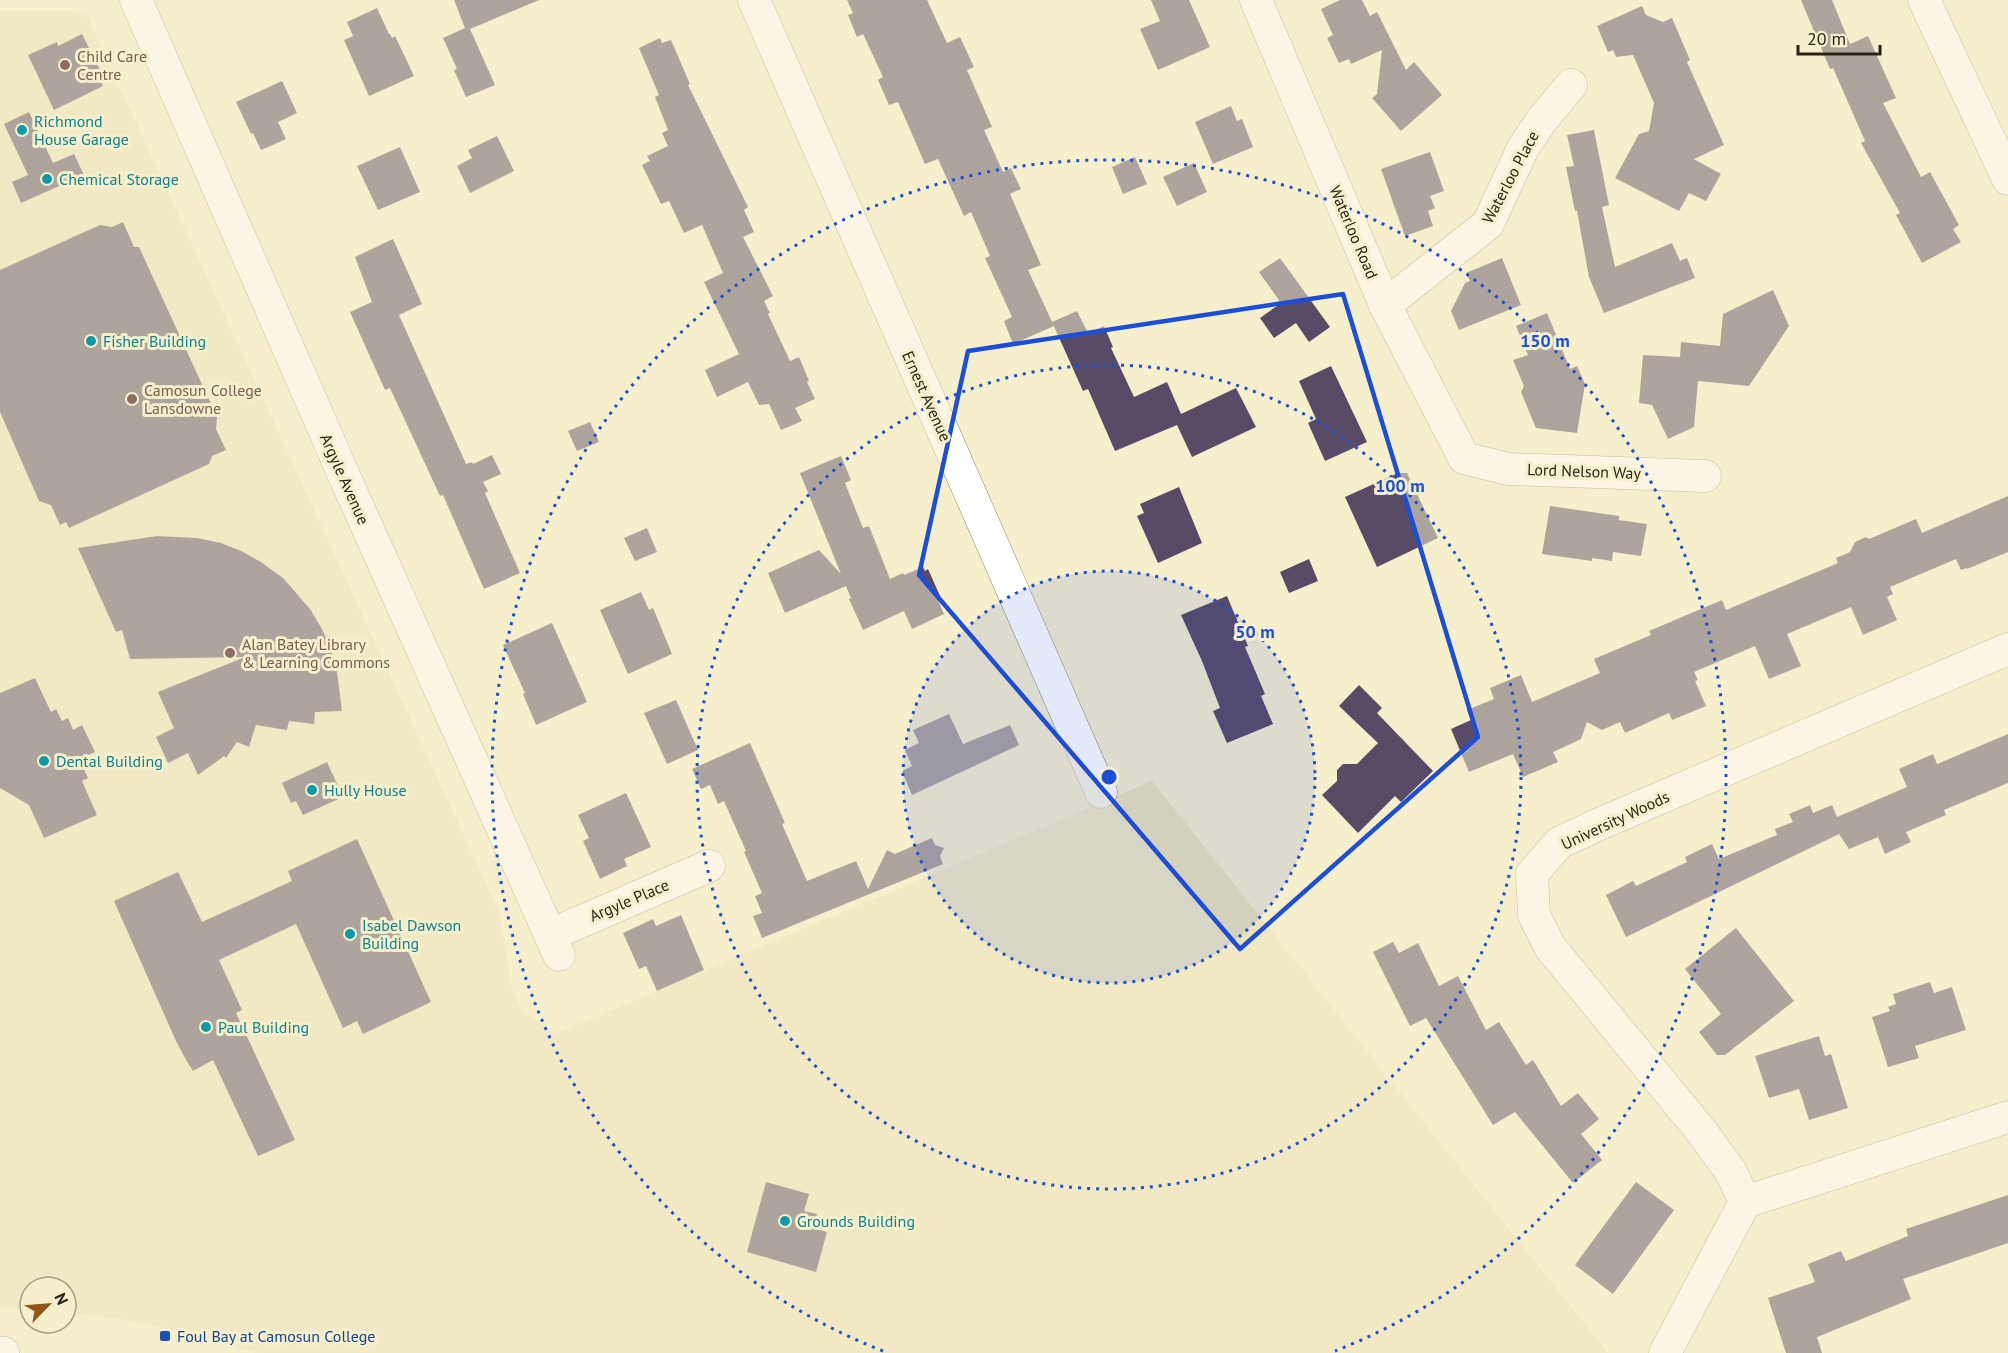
<svg xmlns="http://www.w3.org/2000/svg" width="2008" height="1353" font-family="'PT Sans',sans-serif">
  <style>
    .built { fill: #ece3b9 }
    .building { fill: #584b66 }
    .lines { fill: none; stroke-linecap: round; stroke-linejoin: round }
    .street-casing { stroke: #8e8767; stroke-width: 33 }
    .secondary-casing { stroke: #8e8767; stroke-width: 34 }
    .street { stroke: #fff; stroke-width: 32 }
    .secondary { stroke: #fff; stroke-width: 33 }
    .marked { fill: none; stroke: #1d4ed8; stroke-width: 4.5; stroke-linejoin: round }
    .ring { fill: none; stroke: #1d4ed8; stroke-width: 3; stroke-dasharray: 3 6 }
    .education-dot { fill: #8d6e63; stroke: #f6efcc; stroke-width: 2 }
    .culture-dot { fill: #0f9aa8; stroke: #f6efcc; stroke-width: 2 }
    .transit-dot { fill: #1a4fb4; stroke: #f6efcc; stroke-width: 2 }
    .labels { text-anchor: middle; dominant-baseline: central; stroke-width: 6; stroke-linejoin: round; paint-order: stroke }
    .education-label { font-size: 16px; fill: #785e54; stroke: #f6efcc; text-anchor: start }
    .culture-label { font-size: 16px; fill: #0d838f; stroke: #f6efcc; text-anchor: start }
    .street-label { font-size: 16px; fill: #282518; stroke: #f6efcc }
    .transit-label { font-size: 16px; fill: #164399; stroke: #f6efcc; text-anchor: start }
    .centre { fill: #1d4ed8; stroke: #f6efcc; stroke-width: 3 }
    .ring-label { font-size: 18px; text-anchor: middle; font-weight: bold; fill: #1d4ed8; stroke: #f6efcc; stroke-width: 6; stroke-linejoin: round; paint-order: stroke }
  </style>
  <rect width="100%" height="100%" fill="#f6efcc"/>
  <polygon class="built" points="0,11 72,11 87,16 499,912 512,990 522,1010 555,1034 1152,781 1608,1353 257,1353 209,1339 132,1321 66,1312 66,1287 30,1287 30,1309 0,1307"/>
  <g class="building">
    <polygon points="454,0 539,0 470,29 495,85 466,97 454,70 457,69 443,38 465,28"/>
    <polygon points="847,0 927,0 947,43 960,37 974,67 967,70 992,127 984,130 1003,172 1011,168 1021,189 1010,194 1041,265 1028,270 1054,326 1013,344 1004,321 1012,317 985,258 990,256 971,212 964,216 938,159 925,164 898,102 889,105 878,80 883,77 863,34 857,37 848,15 853,13"/>
    <polygon points="1151,0 1189,0 1210,47 1158,70 1140,29 1160,21"/>
    <polygon points="1340,0 1362,0 1370,16 1377,12 1406,70 1414,62 1442,95 1401,131 1372,98 1377,94 1382,50 1351,64 1349,59 1339,63 1327,38 1333,35 1321,9"/>
    <polygon points="1801,0 1832,0 1850,44 1868,36 1896,98 1883,103 1921,177 1930,172 1959,225 1953,229 1961,242 1922,263 1896,215 1900,213 1861,143 1865,141 1833,68 1830,69"/>
    <polygon points="1642,6 1646,15 1663,22 1672,18 1690,60 1687,62 1724,145 1694,159 1721,174 1706,201 1689,193 1679,211 1615,178 1639,134 1649,131 1654,103 1633,55 1616,57 1613,50 1608,52 1597,26"/>
    <polygon points="377,8 389,34 390,34 392,38 395,36 414,76 369,96 344,40 353,36 347,22"/>
    <polygon points="82,34 102,74 98,76 103,86 54,110 28,55 57,42 58,46"/>
    <polygon points="660,38 662,43 671,40 690,84 688,85 748,207 744,210 754,232 743,237 773,296 764,301 770,313 768,314 790,361 799,357 809,381 807,382 815,399 795,408 802,421 781,430 769,404 759,405 748,382 717,397 705,370 739,354 704,282 723,273 702,225 684,233 669,201 661,204 642,165 650,161 647,156 668,146 662,133 668,130 655,97 659,95 639,48"/>
    <polygon points="282,81 297,113 278,122 286,139 261,150 253,133 251,134 236,102"/>
    <polygon points="1231,106 1237,121 1242,119 1253,147 1213,164 1195,122"/>
    <polygon points="29,112 53,163 74,154 84,175 21,203 12,182 28,175 4,124"/>
    <polygon points="1594,130 1609,205 1602,207 1615,267 1672,243 1680,261 1687,258 1695,278 1604,313 1589,277 1577,211 1575,211 1566,167 1574,166 1567,135"/>
    <polygon points="497,136 514,171 470,193 457,166 472,158 468,150"/>
    <polygon points="400,147 420,192 378,210 357,166"/>
    <polygon points="1430,152 1444,191 1430,196 1435,208 1428,211 1433,226 1405,236 1381,169"/>
    <polygon points="1135,157 1147,184 1123,194 1112,167"/>
    <polygon points="1194,163 1207,192 1177,206 1163,177"/>
    <polygon points="123,222 134,247 139,247 217,417 216,429 226,450 212,456 209,464 69,528 66,522 60,525 51,505 39,501 0,412 0,270 100,225 112,227"/>
    <polygon points="393,239 422,304 399,315 466,464 472,462 473,464 492,455 501,474 483,482 488,491 485,493 520,573 484,589 443,495 440,496 390,388 385,390 350,312 372,302 355,257"/>
    <polygon points="1280,258 1330,327 1309,342 1296,323 1274,338 1260,318 1281,303 1259,272"/>
    <polygon points="1502,258 1521,305 1459,330 1451,311 1465,283 1470,281 1466,273"/>
    <polygon points="1773,290 1789,326 1749,386 1698,381 1694,427 1668,439 1652,405 1639,403 1643,355 1680,357 1681,342 1720,346 1723,314"/>
    <polygon points="1077,311 1088,333 1104,326 1113,347 1111,348 1134,397 1167,382 1181,414 1236,388 1256,427 1192,457 1177,425 1115,451 1088,389 1083,391 1052,322"/>
    <polygon points="1547,313 1570,369 1577,366 1585,384 1577,433 1536,428 1521,392 1524,386 1513,360 1528,355 1516,326"/>
    <polygon points="1331,366 1367,442 1325,461 1308,423 1316,419 1299,381"/>
    <polygon points="590,422 599,442 577,451 568,431"/>
    <polygon points="841,456 851,480 845,483 863,528 869,526 890,579 903,573 904,575 923,567 925,571 928,569 941,598 938,600 944,614 912,629 904,611 863,630 849,599 851,598 846,586 785,613 768,573 819,550 841,574 800,473"/>
    <polygon points="1398,473 1407,473 1438,538 1377,567 1345,497"/>
    <polygon points="1179,487 1202,543 1158,563 1137,516 1144,513 1140,504"/>
    <polygon points="2008,496 2008,552 1967,569 1967,568 1961,570 1956,559 1890,587 1893,594 1887,597 1897,620 1863,635 1851,607 1787,634 1801,666 1769,679 1755,646 1694,672 1698,680 1695,681 1706,706 1672,720 1669,713 1625,733 1620,722 1602,730 1587,722 1581,739 1553,752 1558,762 1523,777 1513,754 1469,772 1451,729 1471,720 1467,710 1494,699 1490,688 1521,675 1532,702 1600,673 1594,659 1651,635 1649,631 1722,600 1726,610 1838,563 1836,558 1850,552 1855,542 1866,537 1869,539 1916,519 1922,533"/>
    <polygon points="1550,506 1619,516 1619,520 1647,524 1641,556 1613,552 1612,561 1592,558 1592,561 1542,554"/>
    <polygon points="647,528 657,552 635,561 624,538"/>
    <polygon points="157,536 197,538 221,543 241,551 261,562 283,578 310,609 322,629 331,649 337,672 342,711 315,712 314,724 289,721 287,730 256,725 249,747 237,742 226,758 224,756 198,775 188,753 168,763 156,737 174,728 158,692 245,657 130,659 122,630 116,632 78,548"/>
    <polygon points="1309,559 1318,581 1289,593 1280,572"/>
    <polygon points="641,592 649,610 653,608 672,654 628,674 600,610"/>
    <polygon points="1227,596 1248,646 1245,647 1265,694 1261,696 1273,724 1227,743 1213,711 1220,708 1202,661 1181,615"/>
    <polygon points="552,623 587,702 536,725 523,694 525,693 503,645"/>
    <polygon points="35,678 51,712 56,709 62,721 68,718 73,730 82,725 95,752 86,756 90,766 84,769 88,778 82,781 97,815 44,838 29,805 0,788 0,693"/>
    <polygon points="1359,685 1382,708 1377,713 1433,771 1401,802 1395,796 1358,833 1322,795 1337,781 1337,770 1343,764 1357,764 1378,743 1339,706"/>
    <polygon points="676,700 698,750 667,764 644,713"/>
    <polygon points="949,714 963,744 1010,725 1019,745 912,795 902,771 912,766 905,750 919,743 913,730"/>
    <polygon points="2008,734 2008,783 1944,810 1946,815 1906,832 1911,842 1885,854 1878,837 1849,849 1839,834 1626,937 1606,895 1633,881 1636,886 1687,862 1685,857 1712,844 1719,859 1777,835 1775,829 1793,822 1789,814 1810,805 1813,813 1832,805 1837,817 1907,787 1899,769 1933,754 1937,764"/>
    <polygon points="750,743 785,823 782,824 807,881 856,861 868,889 887,850 895,854 932,838 935,845 944,848 940,856 943,864 762,938 753,916 762,913 755,896 762,893 744,852 746,851 724,801 718,804 710,785 701,789 692,769"/>
    <polygon points="327,762 343,797 303,815 296,801 291,803 282,783"/>
    <polygon points="626,793 651,847 624,859 627,866 600,879 583,841 589,838 578,815"/>
    <polygon points="357,839 431,1002 363,1034 357,1021 343,1028 296,924 219,960 242,1010 236,1013 295,1140 258,1156 213,1060 193,1071 185,1058 176,1041 114,901 178,872 202,922 292,881 288,871"/>
    <polygon points="681,915 704,970 657,991 646,966 639,969 623,933 653,919 656,926"/>
    <polygon points="1736,928 1794,1001 1725,1055 1717,1055 1699,1032 1721,1014 1685,969"/>
    <polygon points="1393,942 1399,953 1418,943 1439,986 1458,976 1486,1030 1499,1022 1526,1065 1533,1060 1561,1106 1578,1093 1599,1119 1581,1134 1602,1160 1573,1183 1515,1112 1493,1125 1426,1018 1410,1026 1373,952"/>
    <polygon points="1930,982 1934,993 1952,987 1966,1030 1915,1046 1919,1058 1888,1067 1872,1017 1890,1011 1888,1007 1896,1004 1893,994"/>
    <polygon points="1819,1036 1825,1056 1831,1054 1848,1108 1809,1120 1799,1089 1769,1098 1755,1056"/>
    <polygon points="766,1182 809,1194 804,1211 817,1214 813,1228 827,1232 816,1272 747,1252"/>
    <polygon points="1636,1182 1674,1210 1613,1294 1575,1265"/>
    <polygon points="2008,1195 2008,1243 1903,1279 1911,1299 1817,1337 1822,1353 1786,1353 1768,1298 1815,1282 1808,1264 1841,1251 1846,1261 1908,1236 1906,1229"/>
  </g>
  <g class="lines">
    <defs>
      <g id="street">
        <polyline points="136,0 342,471 559,955"/>
        <polyline points="754,0 1101,792"/>
        <polyline points="1256,0 1385,305 1464,458 1508,469 1705,476"/>
        <polyline points="1924,0 2008,179"/>
        <polyline points="1385,305 1488,224 1523,148 1541,121 1571,85"/>
        <polyline points="2008,649 1597,825 1559,843 1532,874 1534,915 1550,947 1702,1132 1731,1172 1745,1202 2008,1117"/>
        <polyline points="550,935 709,866"/>
        <polyline points="1665,1353 1745,1202"/>
      </g>
      <polyline id="secondary" points="0,1353 3,1353"/>
    </defs>
    <use href="#street" class="street-casing"/>
    <use href="#secondary" class="secondary-casing"/>
    <use href="#street" class="street"/>
    <use href="#secondary" class="secondary"/>
  </g>
  <path d="M0 0H2008V1353H0ZM1343 294 1478 737 1240 949 919 575 968 351Z" fill="#f6efcc" fill-opacity=".55" fill-rule="evenodd"/>
  <path class="marked" d="M1343 294 1478 737 1240 949 919 575 968 351Z"/>
  <circle cx="1109" cy="777" r="206" fill="#1d4ed8" fill-opacity=".12"/>
  <g class="ring">
    <circle cx="1109" cy="777" r="206"/>
    <circle cx="1109" cy="777" r="412"/>
    <path d="M883 1351A617 617 0 1 1 1335 1351"/>
  </g>
  <g class="education-dot">
    <circle cx="65" cy="65" r="6"/>
    <circle cx="132" cy="399" r="6"/>
    <circle cx="230" cy="653" r="6"/>
  </g>
  <g class="culture-dot">
    <circle cx="22" cy="130" r="6"/>
    <circle cx="47" cy="179" r="6"/>
    <circle cx="91" cy="341" r="6"/>
    <circle cx="44" cy="761" r="6"/>
    <circle cx="312" cy="790" r="6"/>
    <circle cx="350" cy="934" r="6"/>
    <circle cx="206" cy="1027" r="6"/>
    <circle cx="785" cy="1221" r="6"/>
  </g>
  <rect class="transit-dot" x="159" y="1330" width="12" height="12" rx="3"/>
  <g class="labels">
    <g class="education-label">
      <text x="77" y="56">Child Care<tspan x="77" dy="18">Centre</tspan></text>
      <text x="144" y="390">Camosun College<tspan x="144" dy="18">Lansdowne</tspan></text>
      <text x="242" y="644">Alan Batey Library<tspan x="242" dy="18">&amp; Learning Commons</tspan></text>
    </g>
    <g class="culture-label">
      <text x="34" y="121">Richmond<tspan x="34" dy="18">House Garage</tspan></text>
      <text x="59" y="179">Chemical Storage</text>
      <text x="103" y="341">Fisher Building</text>
      <text x="56" y="761">Dental Building</text>
      <text x="324" y="790">Hully House</text>
      <text x="362" y="925">Isabel Dawson<tspan x="362" dy="18">Building</tspan></text>
      <text x="218" y="1027">Paul Building</text>
      <text x="797" y="1221">Grounds Building</text>
    </g>
    <g class="street-label">
      <text transform="translate(1510 177) rotate(-62)">Waterloo Place</text>
      <text transform="translate(1354 232) rotate(67)">Waterloo Road</text>
      <text transform="translate(927 396) rotate(66)">Ernest Avenue</text>
      <text transform="translate(1584 471) rotate(2)">Lord Nelson Way</text>
      <text transform="translate(345 479) rotate(66)">Argyle Avenue</text>
      <text transform="translate(1615 820) rotate(-25)">University Woods</text>
      <text transform="translate(629 900) rotate(-23)">Argyle Place</text>
    </g>
    <g class="transit-label">
      <text x="177" y="1336">Foul Bay at Camosun College</text>
    </g>
  </g>
  <circle cx="1109" cy="777" r="9" class="centre"/>
  <g class="ring-label">
    <text x="1545" y="347">150 m</text>
    <text x="1400" y="492">100 m</text>
    <text x="1255" y="638">50 m</text>
  </g>
  <g transform="translate(48 1305) rotate(65)"><circle r="28" fill="#f6efcc" stroke="#a49e84" stroke-width="1.5"/>
  <path d="M0-4.5L10 22L0 15L-10 22Z" fill="#925518"/>
  <text y="-9" font-size="16" font-weight="bold" text-anchor="middle" fill="#282518">N</text>
  </g>
  <path d="M1798 45v9h82v-9" fill="none" stroke="#282518" stroke-width="3"/>
  <text x="1807" y="45" font-size="18" fill="#282518" stroke="#f6efcc" stroke-width="4.5" paint-order="stroke">20 m</text>
</svg>
